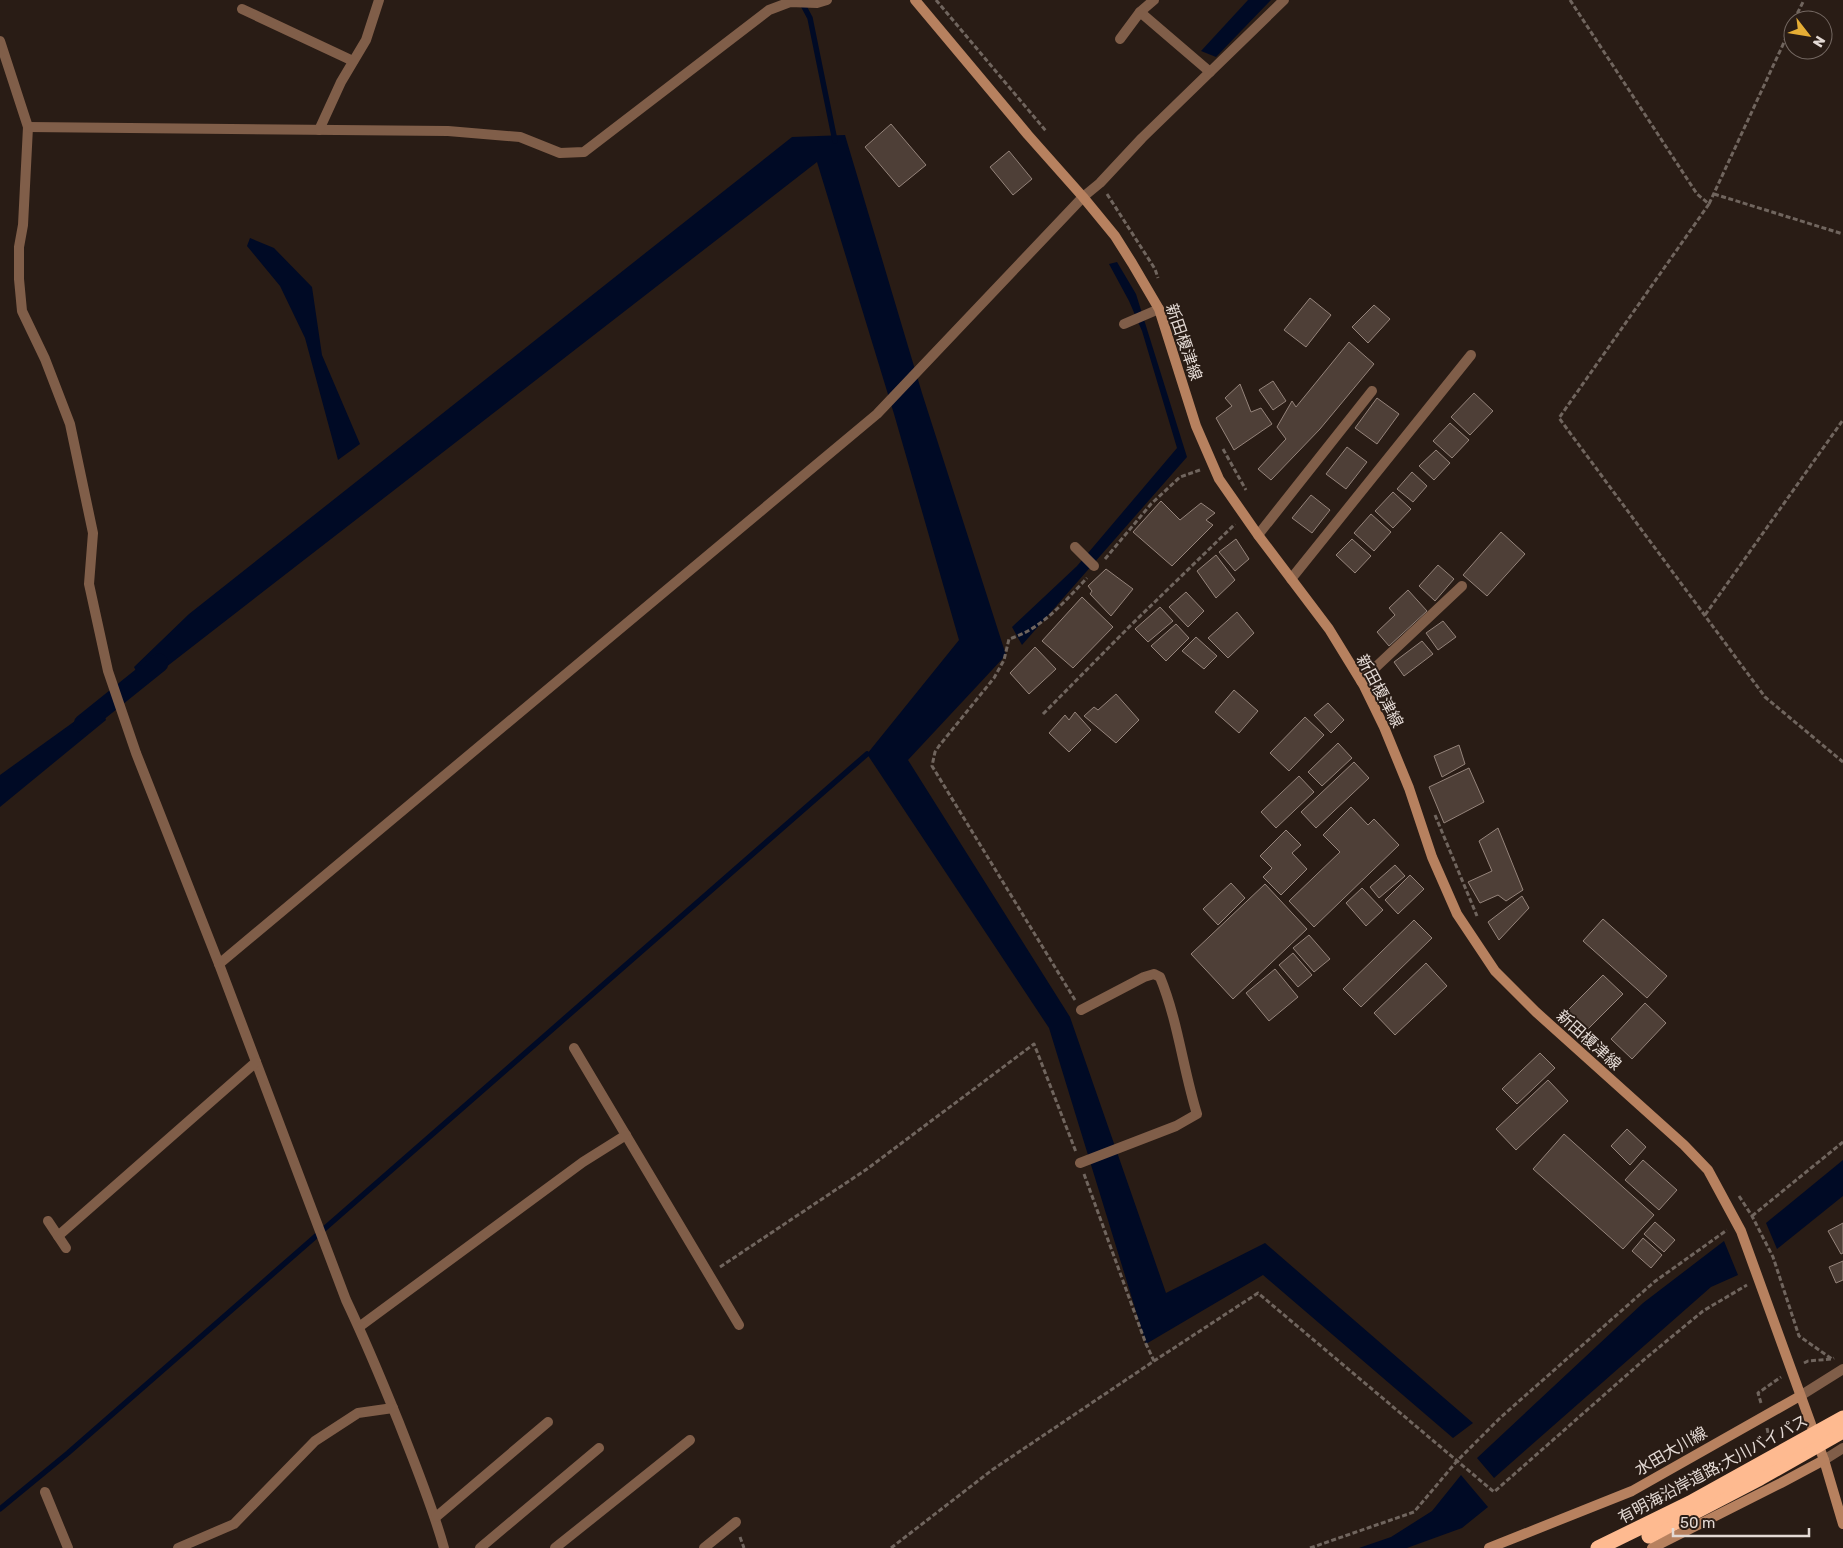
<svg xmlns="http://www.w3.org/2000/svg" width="1843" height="1548" font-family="Rubik,'Noto Sans JP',sans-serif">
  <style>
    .water { fill: #000a25 }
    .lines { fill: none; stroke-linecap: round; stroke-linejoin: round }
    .stream { stroke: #000a25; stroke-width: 5.5 }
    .canal { stroke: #000a25; stroke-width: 19 }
    .building { fill: #4e3f37; stroke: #95847b }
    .path { stroke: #70655e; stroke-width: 3; stroke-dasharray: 5 2.5; stroke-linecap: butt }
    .service { stroke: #805e49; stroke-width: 10 }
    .minor { stroke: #805e49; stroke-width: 10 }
    .tertiary { stroke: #805e49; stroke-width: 10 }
    .secondary { stroke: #b7815f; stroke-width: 10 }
    .motorway-bridge { stroke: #feba90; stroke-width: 15 }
    .labels { text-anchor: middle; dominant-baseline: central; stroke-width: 4; stroke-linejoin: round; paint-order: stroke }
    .street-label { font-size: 16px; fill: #e4dad5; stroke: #291c15 }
  </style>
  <rect width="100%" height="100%" fill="#291c15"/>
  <g class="water">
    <polygon points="1248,0 1271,0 1216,57 1201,51"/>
    <polygon points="845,135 922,393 1006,655 908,760 1070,1017 1166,1293 1265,1243 1473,1423 1453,1438 1263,1275 1146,1344 1049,1028 867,754 959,640 894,414 817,162 143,685 134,667 189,614 792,137"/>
    <polygon points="250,238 274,248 312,287 322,355 360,444 338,460 305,338 280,286 247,246"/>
    <polygon points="1117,262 1136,294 1187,457 1022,645 1012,627 1077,566 1177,448 1142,331 1129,301 1109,264"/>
    <polygon points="100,703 106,720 0,807 0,775"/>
    <polygon points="1843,1160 1843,1196 1777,1249 1766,1223"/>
    <polygon points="1724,1241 1738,1275 1711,1287 1494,1478 1477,1458 1643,1303"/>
    <polygon points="1461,1475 1488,1507 1462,1528 1407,1548 1359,1548 1391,1537 1432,1511"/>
  </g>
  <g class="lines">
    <g class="stream">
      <polyline points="802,3 810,18 835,141"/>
      <polyline points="0,1509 68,1453 867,754"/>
    </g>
    <polyline class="canal" points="83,724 159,663"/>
  </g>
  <g class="building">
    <polygon points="891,124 926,165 899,187 865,147"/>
    <polygon points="1009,151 1032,179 1013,195 990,167"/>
    <polygon points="1310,298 1331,315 1306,347 1284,330"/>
    <polygon points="1374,305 1390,319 1368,343 1352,327"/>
    <polygon points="1349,342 1374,364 1320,429 1271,480 1258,469 1286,439 1277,427 1292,401 1296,407"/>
    <polygon points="1273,381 1286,401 1273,410 1259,390"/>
    <polygon points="1240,384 1251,412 1261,408 1272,424 1234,450 1216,418 1232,406 1225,398"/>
    <polygon points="1474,393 1493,411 1470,435 1451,417"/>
    <polygon points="1377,398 1399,414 1377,444 1355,428"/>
    <polygon points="1450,423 1469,440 1452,458 1433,441"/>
    <polygon points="1347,447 1367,462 1346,489 1326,474"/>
    <polygon points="1436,450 1450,463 1434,480 1419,466"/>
    <polygon points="1412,472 1427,486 1413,502 1397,489"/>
    <polygon points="1393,492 1411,509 1393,528 1375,511"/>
    <polygon points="1311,495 1330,510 1312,533 1292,518"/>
    <polygon points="1161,501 1180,520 1201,503 1215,513 1206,520 1213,525 1172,566 1133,532"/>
    <polygon points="1371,514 1391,532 1374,551 1354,533"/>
    <polygon points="1501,532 1525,554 1487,596 1463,575"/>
    <polygon points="1236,539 1249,559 1235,571 1219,552"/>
    <polygon points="1352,539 1371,556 1355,573 1336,555"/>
    <polygon points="1216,555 1235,580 1216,598 1197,571"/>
    <polygon points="1438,565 1454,579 1435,601 1419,586"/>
    <polygon points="1106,569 1133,589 1111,616 1090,594 1092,591 1088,586"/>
    <polygon points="1408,590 1427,611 1389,646 1377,632 1395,615 1389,608"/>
    <polygon points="1186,592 1204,611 1188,627 1169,607"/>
    <polygon points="1082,597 1113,627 1073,668 1042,641"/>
    <polygon points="1160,607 1173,621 1148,642 1135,629"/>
    <polygon points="1237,612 1254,633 1228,658 1208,638"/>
    <polygon points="1443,621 1456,637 1438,650 1426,633"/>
    <polygon points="1176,624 1189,638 1166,661 1151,646"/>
    <polygon points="1196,637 1217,656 1204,669 1182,651"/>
    <polygon points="1422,641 1433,654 1404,676 1394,662"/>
    <polygon points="1035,647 1056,669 1029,694 1010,673"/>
    <polygon points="1234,690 1258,711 1239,733 1215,712"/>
    <polygon points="1116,694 1139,720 1116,743 1084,716 1094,707 1098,710"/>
    <polygon points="1328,703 1344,720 1331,733 1314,715"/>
    <polygon points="1075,712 1091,730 1069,752 1049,733 1065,715 1069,720"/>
    <polygon points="1305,717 1324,735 1289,771 1270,753"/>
    <polygon points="1338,743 1352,758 1322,786 1308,772"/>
    <polygon points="1459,745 1465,764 1442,777 1434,756"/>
    <polygon points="1354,762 1369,778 1316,828 1301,812"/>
    <polygon points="1469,768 1484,802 1444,823 1429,787"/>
    <polygon points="1299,776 1314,792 1276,828 1261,812"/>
    <polygon points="1351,807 1368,825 1374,819 1399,845 1314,927 1289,901 1340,852 1323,835"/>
    <polygon points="1498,828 1523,890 1506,901 1498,895 1480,903 1468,882 1492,871 1479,841"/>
    <polygon points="1286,830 1301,845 1292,853 1307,869 1281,895 1263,877 1272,868 1260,856"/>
    <polygon points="1395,865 1405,876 1379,898 1370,887"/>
    <polygon points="1410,875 1424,889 1398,914 1385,900"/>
    <polygon points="1231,883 1245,898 1218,925 1203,909"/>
    <polygon points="1265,884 1307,929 1233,999 1191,954"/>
    <polygon points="1362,888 1383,910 1366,926 1346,903"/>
    <polygon points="1522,896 1529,908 1499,940 1488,922"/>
    <polygon points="1603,919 1667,976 1647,998 1583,941"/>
    <polygon points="1414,920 1432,938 1361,1007 1343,989"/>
    <polygon points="1309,935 1330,959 1314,972 1293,948"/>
    <polygon points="1293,953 1312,975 1298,987 1279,965"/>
    <polygon points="1426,963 1447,986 1395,1035 1374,1013"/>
    <polygon points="1275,969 1298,997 1269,1021 1246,993"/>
    <polygon points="1603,975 1623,994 1586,1031 1567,1011"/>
    <polygon points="1645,1003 1666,1023 1632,1059 1611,1039"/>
    <polygon points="1540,1053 1555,1068 1517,1104 1502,1089"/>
    <polygon points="1548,1080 1568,1101 1516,1150 1496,1129"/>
    <polygon points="1627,1129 1646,1147 1630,1165 1611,1146"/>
    <polygon points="1564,1134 1654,1215 1623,1249 1533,1169"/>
    <polygon points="1643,1160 1677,1190 1659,1210 1625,1180"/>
    <polygon points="1655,1222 1675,1240 1664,1252 1644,1234"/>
    <polygon points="1843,1223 1843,1253 1841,1254 1828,1231"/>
    <polygon points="1643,1238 1662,1255 1651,1268 1632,1251"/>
    <polygon points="1843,1261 1843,1280 1836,1283 1829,1267"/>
  </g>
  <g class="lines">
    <g class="path">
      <polyline points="936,0 1046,131"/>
      <polyline points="1570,0 1697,194 1709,204 1793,23"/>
      <polyline points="1794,20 1804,0"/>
      <polyline points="1107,194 1155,269 1158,278"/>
      <polyline points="1714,194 1843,234"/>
      <polyline points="1709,204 1559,418 1765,697 1843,762"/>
      <polyline points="1223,449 1246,490"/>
      <polyline points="1105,559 1151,504 1180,477 1200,470"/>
      <polyline points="1705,615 1843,420"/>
      <polyline points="1043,714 1131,625 1235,524"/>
      <polyline points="1435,815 1477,916"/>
      <path d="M1075 1000 932 766 935 752 939 746 994 678 1004 660 1009 639C1042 629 1064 602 1087 578"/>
      <polyline points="1084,1174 1146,1344 1154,1361"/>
      <polyline points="1739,1196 1752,1216 1773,1257 1799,1336 1832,1359 1834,1358"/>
      <polyline points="1752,1216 1843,1142"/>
      <polyline points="720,1267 867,1169 1034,1044 1076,1152"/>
      <polyline points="1804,1363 1808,1361 1832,1359"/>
      <polyline points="1761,1403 1758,1393 1781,1377"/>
      <polyline points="1767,1428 1770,1442"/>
      <polyline points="740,1537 744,1548"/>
      <polyline points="891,1548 992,1470 1154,1361 1258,1293 1494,1492 1646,1358 1703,1311 1747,1285"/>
      <polyline points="1310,1548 1414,1512 1457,1461 1501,1417 1654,1282 1727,1230"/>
    </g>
    <g class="service">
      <polyline points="1124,324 1159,309"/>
      <polyline points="1075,547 1094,566"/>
      <path d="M1080 1163 1176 1126 1197 1114C1183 1069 1178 1021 1160 977L1154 974 1144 977 1081 1010"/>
    </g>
    <g class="minor">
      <polyline points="242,9 353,61"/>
      <polyline points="1140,12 1154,0"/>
      <polyline points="1120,39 1140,12 1210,72"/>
      <path d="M0 41 28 127 23 225 19 247V279L22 311 45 359 70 424 93 533 89 584 108 671 136 753 219 964 346 1300C365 1340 382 1381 399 1423 415 1464 432 1505 444 1548"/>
      <polyline points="28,127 448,131 520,137 560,153 584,152 769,10 790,2 817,3 827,0"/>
      <polyline points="319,130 341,82 366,40 379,0"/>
      <polyline points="1258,535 1372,391"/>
      <polyline points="1291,579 1471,355"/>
      <polyline points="1361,681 1462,586"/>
      <polyline points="219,964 877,414 1083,197 1100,183 1142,138 1284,0"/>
      <polyline points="574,1048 739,1325"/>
      <polyline points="48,1221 66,1248"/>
      <polyline points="58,1236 256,1062"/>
      <polyline points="359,1327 583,1162 626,1135"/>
      <polyline points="45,1492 68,1548"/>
      <polyline points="436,1517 548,1422"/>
      <polyline points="178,1548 234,1524 315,1441 358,1413 393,1408"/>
      <polyline points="480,1548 599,1448"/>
      <polyline points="555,1548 690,1440"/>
      <polyline points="704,1548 736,1522"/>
    </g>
    <g class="tertiary">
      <polyline points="1800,1396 1843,1369"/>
      <polyline points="1824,1460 1843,1448"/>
    </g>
    <g class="secondary">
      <polyline points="915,0 1028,135 1083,197 1115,236 1132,263 1159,309 1196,426 1219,479 1258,535 1329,629 1364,686 1384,727 1409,788 1432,857 1457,914 1495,971 1536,1012 1684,1145 1708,1170 1741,1231 1824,1460 1843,1524"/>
      <polyline points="1489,1548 1632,1491 1800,1396"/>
      <polyline points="1652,1548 1781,1483 1824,1460"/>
    </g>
    <g class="motorway-bridge">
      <polyline points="1649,1536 1760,1478 1843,1431"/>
      <polyline points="1598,1548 1690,1503 1843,1418"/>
    </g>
  </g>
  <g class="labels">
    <g class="street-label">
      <text transform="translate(1184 342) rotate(71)">新田榎津線</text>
      <text transform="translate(1380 691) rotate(62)">新田榎津線</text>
      <text transform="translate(1589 1040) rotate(42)">新田榎津線</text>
      <text transform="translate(1671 1451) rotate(-30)">水田大川線</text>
      <text transform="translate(1713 1469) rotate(-28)">有明海沿岸道路;大川バイパス</text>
    </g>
  </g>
  <g transform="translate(1808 35) rotate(121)"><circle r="24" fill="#291c15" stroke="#746862"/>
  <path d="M0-4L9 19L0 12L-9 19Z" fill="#e5ad35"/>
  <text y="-8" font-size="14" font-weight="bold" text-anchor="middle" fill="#e4dad5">N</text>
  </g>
  <path d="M1673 1528v8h136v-8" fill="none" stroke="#e4dad5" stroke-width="2.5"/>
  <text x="1680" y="1528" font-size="15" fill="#e4dad5" stroke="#291c15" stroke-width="4" paint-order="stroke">50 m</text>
</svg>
